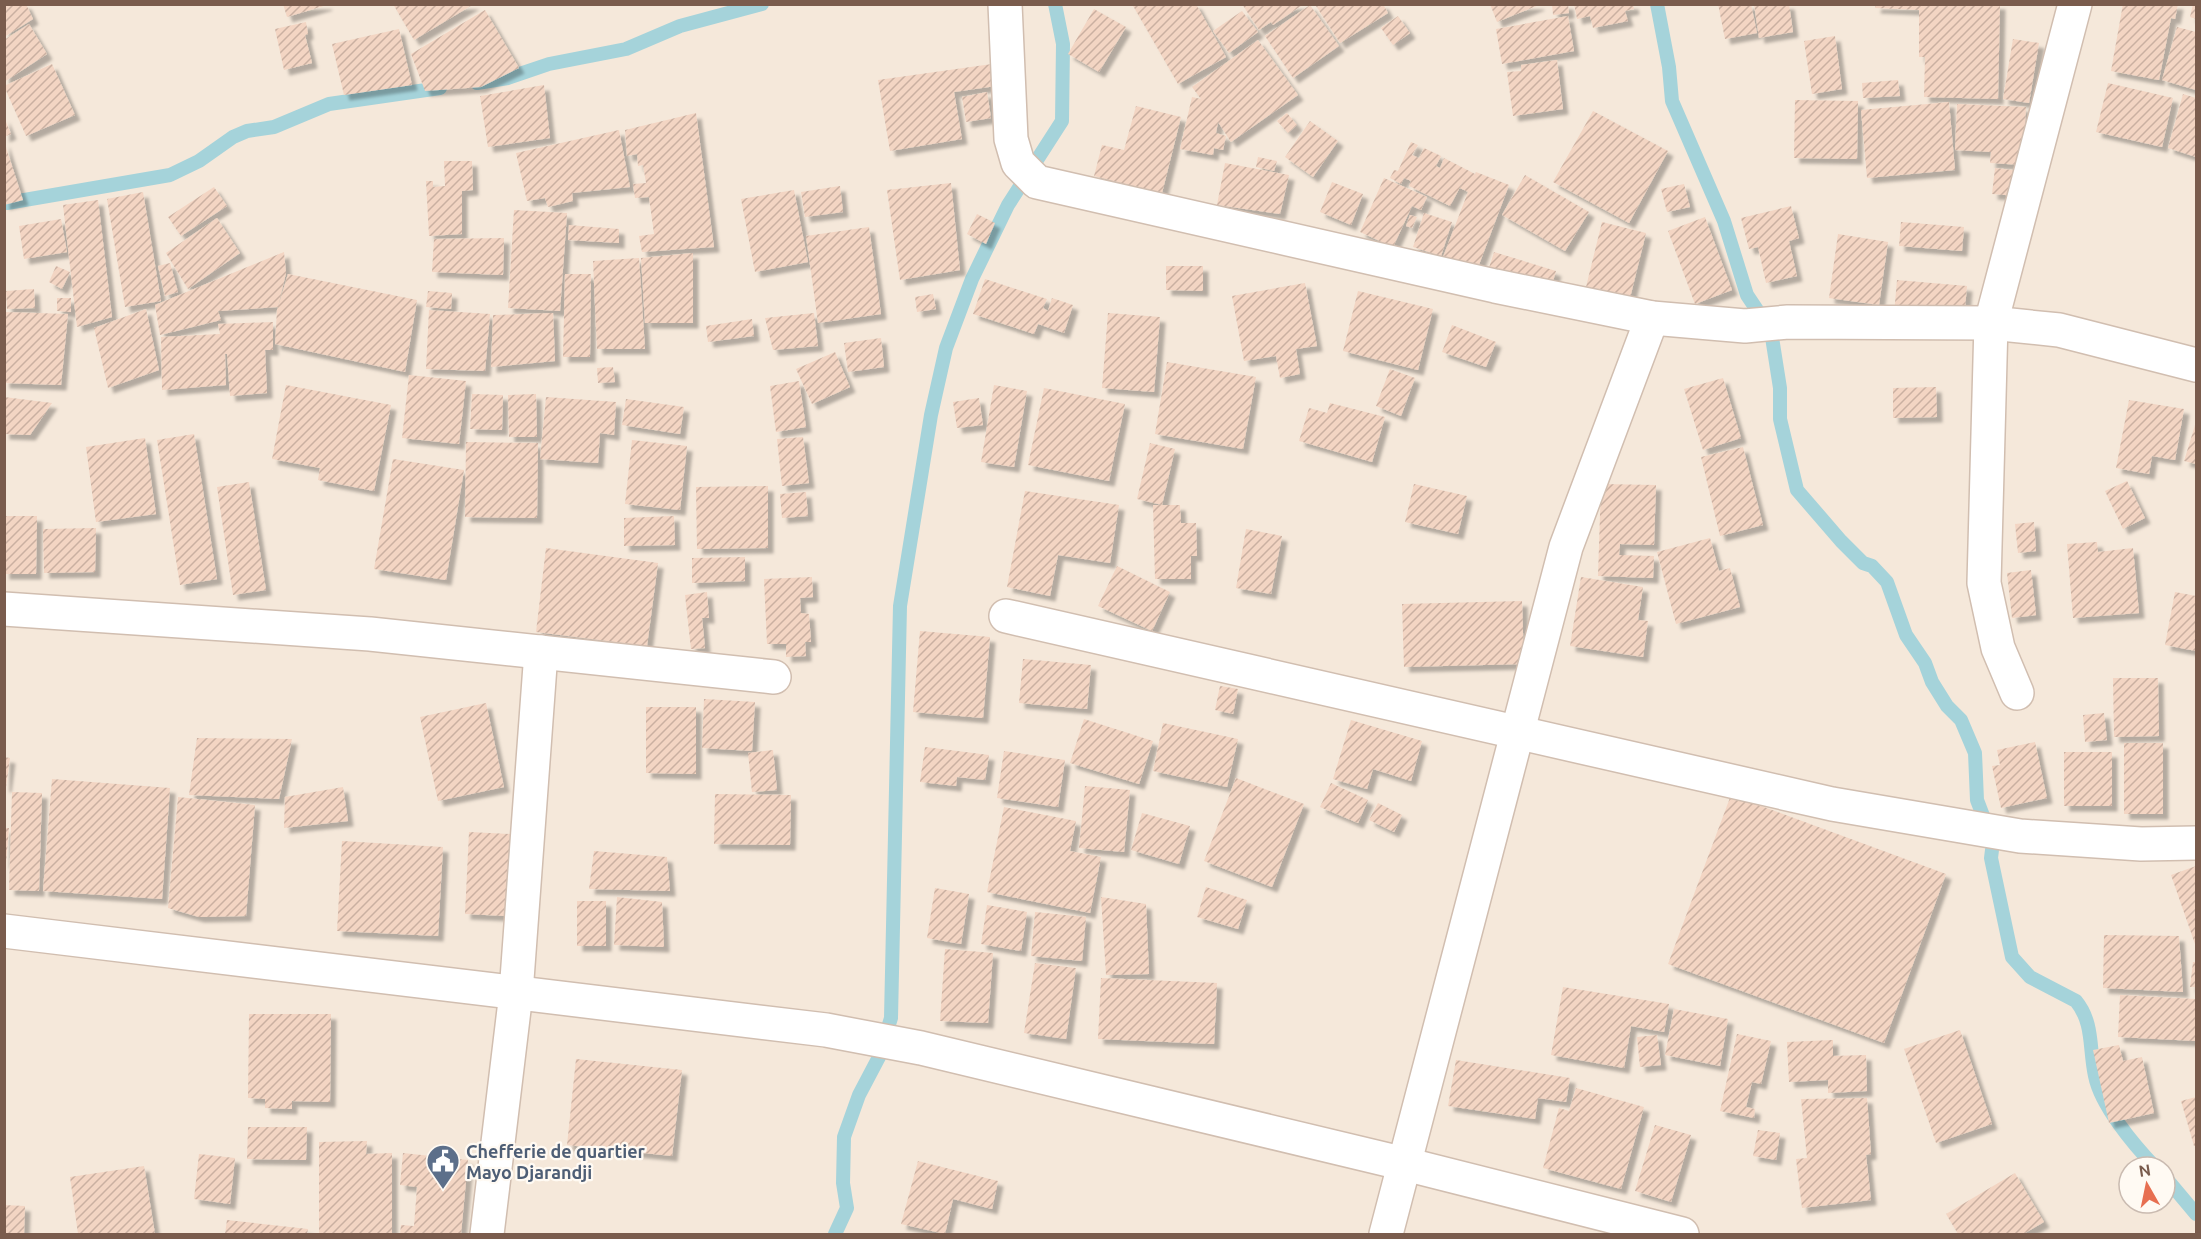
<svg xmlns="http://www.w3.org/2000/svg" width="2201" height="1239" font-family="Ubuntu,sans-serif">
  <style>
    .residential { fill: #f5e8da; fill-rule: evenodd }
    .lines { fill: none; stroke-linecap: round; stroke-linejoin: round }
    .stream { stroke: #a5d3da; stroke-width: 14 }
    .building { fill: url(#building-hatch); filter: url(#shadow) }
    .minor-casing { stroke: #d1beb0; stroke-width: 36 }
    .minor { stroke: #fff; stroke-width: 33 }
    .labels { text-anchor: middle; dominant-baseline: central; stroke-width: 4.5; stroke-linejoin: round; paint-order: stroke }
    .service-label { font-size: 18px; font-weight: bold; fill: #4e5e75; stroke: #fffaf3; text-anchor: start }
  </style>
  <defs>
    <pattern id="building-hatch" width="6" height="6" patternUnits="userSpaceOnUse" patternTransform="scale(1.5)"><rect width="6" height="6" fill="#f3d5c3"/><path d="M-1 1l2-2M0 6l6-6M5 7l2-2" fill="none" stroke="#cab0a1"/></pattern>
    <filter id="shadow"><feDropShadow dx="5.5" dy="5.5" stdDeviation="1.5" flood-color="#0004"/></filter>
  </defs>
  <rect width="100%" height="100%" fill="#fdf6ec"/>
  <path class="residential" d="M5 5H2196V1234H5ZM2129 1167H2165V1203H2129Z"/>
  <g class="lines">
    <g class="stream">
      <path d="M1657 4 1669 67 1672 101 1724 221 1747 295 1771 331 1780 388V419L1797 490 1841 541 1863 563 1872 566 1887 582 1906 635 1925 663 1932 682 1947 706 1961 720 1975 753 1977 800 1993 842 1991 858 2012 957 2030 977 2076 1001C2094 1023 2089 1049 2095 1076 2101 1106 2134 1145 2155 1167"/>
      <polyline points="477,83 508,78 549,64 626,49 680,26 762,4"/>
      <polyline points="7,203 170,175 199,161 233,137 247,131 274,127 329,104 440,88"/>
      <polyline points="2165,1177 2196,1214"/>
      <polyline points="835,1234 847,1208 843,1183 844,1137 859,1095 879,1057 891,1018 900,606 931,415 946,348 972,279 1008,205 1062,121 1063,44 1055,4"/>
    </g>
  </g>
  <g class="building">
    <polygon points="4,4 26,4 33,19 4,37"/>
    <polygon points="283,4 327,4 327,5 287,17"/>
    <polygon points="393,4 474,4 414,40"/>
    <polygon points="1132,4 1196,4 1226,57 1178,84"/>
    <polygon points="1242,4 1304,4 1273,25 1271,22 1259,30"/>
    <polygon points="1318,4 1383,4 1388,13 1340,43 1316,6"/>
    <polygon points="1490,4 1539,4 1539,5 1497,22"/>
    <polygon points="1552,4 1568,4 1569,13 1553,15"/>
    <polygon points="1574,4 1633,4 1634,9 1625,11 1628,21 1593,28 1590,16 1577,19"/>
    <polygon points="1718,4 1751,4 1757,33 1725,39"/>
    <polygon points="1754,4 1789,4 1793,32 1759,38"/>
    <polygon points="1876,4 2000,4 1998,99 1924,97 1925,57 1919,57 1919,10 1875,8"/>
    <polygon points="2123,4 2178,4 2175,19 2171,18 2159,80 2111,71"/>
    <polygon points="2193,4 2196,4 2196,19 2190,17"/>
    <polygon points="1310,5 1339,46 1293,78 1265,36"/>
    <polygon points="1094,9 1126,27 1099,72 1068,54"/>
    <polygon points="485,10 519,68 481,87 425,91 411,54"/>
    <polygon points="1242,11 1258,32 1229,53 1213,31"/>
    <polygon points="1398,16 1410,33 1393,45 1381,28"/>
    <polygon points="1568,16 1574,51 1502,64 1496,29"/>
    <polygon points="306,22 308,34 305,35 312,63 284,70 275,29"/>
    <polygon points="29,24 47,54 4,82 4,40"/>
    <polygon points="2177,27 2196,32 2196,90 2162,80"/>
    <polygon points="399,29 412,85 344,95 332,44"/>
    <polygon points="1835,36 1842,89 1812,94 1804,41"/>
    <polygon points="2013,39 2039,43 2029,103 2003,99"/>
    <polygon points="1258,40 1298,95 1231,142 1218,122 1216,133 1226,136 1223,150 1214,148 1213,155 1180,149 1192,97 1201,99 1192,87"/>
    <polygon points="1557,60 1563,109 1513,116 1507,72 1521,71 1521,65"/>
    <polygon points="52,64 75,115 26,136 4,86"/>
    <polygon points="992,64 996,86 954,92 962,139 890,151 878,80"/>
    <polygon points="1898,80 1900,96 1863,98 1862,83"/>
    <polygon points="2108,83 2173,98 2162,147 2096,132"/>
    <polygon points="544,85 550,138 488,147 480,96"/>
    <polygon points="987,92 991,118 966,122 962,97"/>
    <polygon points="2183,94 2196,98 2196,157 2168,148"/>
    <polygon points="1795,100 1858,101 1857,159 1794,158"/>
    <polygon points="1949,102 1955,170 1867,178 1861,110"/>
    <polygon points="1957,104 2026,107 2023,165 1990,163 1991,152 1955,150"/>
    <polygon points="1136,106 1181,117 1162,193 1094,176 1102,145 1124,150"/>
    <polygon points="1593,111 1668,151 1629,223 1553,182"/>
    <polygon points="696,113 714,247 642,252 639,236 654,234 649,197 635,198 633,184 646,183 643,165 638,166 637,154 627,156 625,130"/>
    <polygon points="1287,113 1297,125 1288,133 1277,121"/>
    <polygon points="4,117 11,134 4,137"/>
    <polygon points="1310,121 1338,141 1313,177 1285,157"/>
    <polygon points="619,130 630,187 572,193 573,201 548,207 545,198 527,201 516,153"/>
    <polygon points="4,141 23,200 4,205"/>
    <polygon points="1411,142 1418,145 1412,155 1419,158 1424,148 1441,156 1436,166 1440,168 1444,158 1475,174 1476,172 1509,185 1477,270 1443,257 1468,192 1460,188 1467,174 1450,206 1409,186 1411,181 1404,178 1401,184 1390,178 1394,170 1398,171"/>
    <polygon points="1258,157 1277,161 1274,171 1256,167"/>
    <polygon points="444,161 472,161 473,190 462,191 462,234 429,236 426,181 433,181 433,187 445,186"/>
    <polygon points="1225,163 1289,175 1280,214 1217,205"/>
    <polygon points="1995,168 2021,171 2018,196 1992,194"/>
    <polygon points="1525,175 1589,212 1565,251 1502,215"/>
    <polygon points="1384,178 1427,197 1421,210 1412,206 1393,247 1360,232"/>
    <polygon points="1332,182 1363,194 1351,225 1320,212"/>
    <polygon points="951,183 960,270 900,280 887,190"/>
    <polygon points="1684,184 1690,207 1667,212 1661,189"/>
    <polygon points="840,186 843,212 805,217 801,192"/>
    <polygon points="214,187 227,206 181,236 168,217"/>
    <polygon points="794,190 808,262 755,272 741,199"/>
    <polygon points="143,192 161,301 125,307 107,199"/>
    <polygon points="98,200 112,317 77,327 63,205"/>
    <polygon points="1791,206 1799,238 1789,241 1797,276 1766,283 1758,247 1749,249 1741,218"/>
    <polygon points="514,210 567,213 560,311 508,308"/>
    <polygon points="1424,213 1452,222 1441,256 1413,247"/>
    <polygon points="977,214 995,223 986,244 967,234"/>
    <polygon points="1410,215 1417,217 1412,228 1406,226"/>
    <polygon points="1705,217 1732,290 1695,304 1668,231"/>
    <polygon points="217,218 240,253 188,289 166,253"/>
    <polygon points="61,219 67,252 24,259 19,226"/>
    <polygon points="1602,222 1646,233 1630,298 1586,287"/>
    <polygon points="1901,222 1964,227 1962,251 1899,246"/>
    <polygon points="569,225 619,229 619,243 568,240"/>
    <polygon points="869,227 881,314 818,323 806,236"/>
    <polygon points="1838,234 1888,242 1879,305 1829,298"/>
    <polygon points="504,238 503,275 432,272 434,239"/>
    <polygon points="284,252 286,273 278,307 218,311 221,320 160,335 155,305"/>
    <polygon points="1494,252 1556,271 1550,291 1488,271"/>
    <polygon points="693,253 693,323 645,323 641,258"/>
    <polygon points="639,258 645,349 597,349 593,261"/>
    <polygon points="170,263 178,292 165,296 158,266"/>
    <polygon points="56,266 70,272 62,289 49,282"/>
    <polygon points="1166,266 1203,266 1203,291 1166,290"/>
    <polygon points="288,274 417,300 405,372 275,344 277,310"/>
    <polygon points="565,274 591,274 590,357 563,357"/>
    <polygon points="985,279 1047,299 1043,308 1048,311 1052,298 1073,305 1064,333 1038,324 1034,334 973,314"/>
    <polygon points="1897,280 1967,286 1964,319 1894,314"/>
    <polygon points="1305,283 1317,346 1296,349 1300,374 1280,378 1276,356 1244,361 1232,296"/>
    <polygon points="34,289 35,308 7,309 6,291"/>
    <polygon points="428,291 452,293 451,309 426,307"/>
    <polygon points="1358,291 1433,309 1418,370 1343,351"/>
    <polygon points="933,294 936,309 917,312 915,297"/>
    <polygon points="57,298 71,298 71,312 57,311"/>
    <polygon points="146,309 159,370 108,388 94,328"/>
    <polygon points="429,310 490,314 485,371 426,369"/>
    <polygon points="4,312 68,314 61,385 4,383"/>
    <polygon points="553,313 555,361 491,367 493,315"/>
    <polygon points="814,313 818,346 773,350 765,318"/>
    <polygon points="1108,313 1160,317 1154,392 1102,388"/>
    <polygon points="752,319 754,336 708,342 706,326"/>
    <polygon points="273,322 273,350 265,350 267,393 230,396 227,354 225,354 226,385 162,390 161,337 220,334 218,324"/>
    <polygon points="1452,325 1496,342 1486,367 1442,352"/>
    <polygon points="881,338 884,367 848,372 844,343"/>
    <polygon points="835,352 850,387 812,404 796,369"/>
    <polygon points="1167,362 1256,377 1243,449 1155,434"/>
    <polygon points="613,367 615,382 598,383 597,368"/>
    <polygon points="1390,369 1415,378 1401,416 1376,406"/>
    <polygon points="409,375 466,381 459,444 402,438"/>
    <polygon points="1723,378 1741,438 1703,450 1684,389"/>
    <polygon points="799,381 806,427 776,432 770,386"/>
    <polygon points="286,385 391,405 374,491 318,480 320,468 272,459"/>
    <polygon points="994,385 1027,391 1014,467 981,462"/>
    <polygon points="1936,387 1937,417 1893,418 1893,388"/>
    <polygon points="1044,388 1125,404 1109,481 1028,465"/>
    <polygon points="472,394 503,395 502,430 470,429"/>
    <polygon points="536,394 537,437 509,437 508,395"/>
    <polygon points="4,397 52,403 30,435 4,434"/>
    <polygon points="546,397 616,402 614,435 600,433 598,463 540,459"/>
    <polygon points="979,398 983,425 957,428 953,402"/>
    <polygon points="626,399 684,407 680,434 622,425"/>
    <polygon points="2129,400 2184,409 2175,460 2152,456 2149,474 2116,468"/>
    <polygon points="1330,403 1385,417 1372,462 1299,441 1309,408 1327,413"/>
    <polygon points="2196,422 2196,464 2184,461"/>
    <polygon points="194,434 217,579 180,585 157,440"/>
    <polygon points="803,437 809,483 782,486 777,439"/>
    <polygon points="145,438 156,514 96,522 86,447"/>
    <polygon points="632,440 687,446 680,510 625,504"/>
    <polygon points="466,442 538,443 537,518 465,517"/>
    <polygon points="1150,443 1175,449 1162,505 1137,499"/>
    <polygon points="1743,447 1763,525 1720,536 1701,457"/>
    <polygon points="393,459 464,470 446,580 374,569"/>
    <polygon points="2127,481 2145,518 2123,529 2105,491"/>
    <polygon points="249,482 266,590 233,595 217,487"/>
    <polygon points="1414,484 1467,496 1458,534 1405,522"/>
    <polygon points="1601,484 1656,485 1654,545 1620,544 1619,555 1654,556 1653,578 1598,576"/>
    <polygon points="768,486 768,548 697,549 696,487"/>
    <polygon points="1025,491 1119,505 1110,563 1058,555 1050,596 1007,587"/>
    <polygon points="806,492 808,516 782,518 780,494"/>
    <polygon points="1153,505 1180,505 1181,523 1196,523 1197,556 1191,556 1191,579 1155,579"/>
    <polygon points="4,516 37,516 36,574 4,574"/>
    <polygon points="674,516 675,545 624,546 624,518"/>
    <polygon points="2034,522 2036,551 2018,553 2015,524"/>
    <polygon points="96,528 95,572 44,573 43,529"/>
    <polygon points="1246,529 1282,536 1271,594 1236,588"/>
    <polygon points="1710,538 1719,571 1730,568 1740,607 1676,624 1657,552"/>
    <polygon points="2097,542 2098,552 2133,548 2139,613 2073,618 2067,544"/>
    <polygon points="546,548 658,563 647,646 536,632"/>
    <polygon points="745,557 745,581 692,583 692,558"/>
    <polygon points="1117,566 1170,592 1152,631 1098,606"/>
    <polygon points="2031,570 2036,615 2012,618 2007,573"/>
    <polygon points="812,577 813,597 800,598 801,613 809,614 811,642 805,642 806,656 786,657 786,644 767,644 764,579"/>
    <polygon points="1581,577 1643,587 1638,620 1648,621 1643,657 1570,646"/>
    <polygon points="707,592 709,618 702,618 705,648 691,649 685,595"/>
    <polygon points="2175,592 2196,596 2196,651 2165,645"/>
    <polygon points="1522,601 1524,664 1404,667 1402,604"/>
    <polygon points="920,631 990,637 983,718 913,712"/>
    <polygon points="1023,659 1091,665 1087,709 1019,703"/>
    <polygon points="2113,678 2158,678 2159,736 2114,737"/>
    <polygon points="1220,686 1238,689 1233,714 1215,710"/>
    <polygon points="704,699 755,702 752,751 702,748"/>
    <polygon points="486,703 504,787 438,801 420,717"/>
    <polygon points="646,707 696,707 696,774 646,773"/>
    <polygon points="2104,713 2107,740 2085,742 2083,715"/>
    <polygon points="1084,719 1153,741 1139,784 1070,763"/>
    <polygon points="1351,720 1422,741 1411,781 1373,769 1367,789 1333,779"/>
    <polygon points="1163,723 1238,739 1227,787 1153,771"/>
    <polygon points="197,738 292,739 279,799 189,795"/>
    <polygon points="2035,742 2047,798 2001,808 1992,766 2000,765 1997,750"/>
    <rect x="2124" y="743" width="39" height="71"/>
    <polygon points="925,747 989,755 985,780 957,777 956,786 920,782"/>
    <polygon points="773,750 777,790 752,792 748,753"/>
    <polygon points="1004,751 1065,760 1058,807 997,798"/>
    <rect x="2064" y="752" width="48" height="54"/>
    <polygon points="4,757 10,758 6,787 4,787"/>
    <polygon points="1236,778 1304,804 1272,887 1204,861"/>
    <polygon points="52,779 170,788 162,899 43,891"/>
    <polygon points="1331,783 1368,800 1358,823 1320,807"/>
    <polygon points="1085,786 1130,790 1124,852 1079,848"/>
    <polygon points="343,787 348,821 284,828 285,797"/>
    <polygon points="12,792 42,793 39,891 9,890"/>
    <polygon points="715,794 791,795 790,845 714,844"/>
    <polygon points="1731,795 1946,874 1884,1043 1668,964"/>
    <polygon points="178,797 255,805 246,916 199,917 168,908"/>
    <polygon points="1378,803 1402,815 1394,832 1369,820"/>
    <polygon points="1004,807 1076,821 1070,851 1101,857 1090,913 987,892"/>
    <polygon points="1142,813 1190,826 1179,864 1131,850"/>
    <polygon points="4,828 9,828 6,863 4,863"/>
    <polygon points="469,832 510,834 506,916 465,914"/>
    <polygon points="342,841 443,847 438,936 337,931"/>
    <polygon points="594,851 667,857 670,891 589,889"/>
    <polygon points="2196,866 2196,947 2171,875"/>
    <polygon points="1206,887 1247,900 1238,929 1197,917"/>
    <polygon points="935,888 969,894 961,944 927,938"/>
    <polygon points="617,897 662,902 664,947 614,945"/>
    <polygon points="1101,897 1146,904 1149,974 1106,975"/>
    <rect x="577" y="901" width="29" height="45"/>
    <polygon points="987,905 1027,912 1021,951 981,944"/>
    <polygon points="1035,912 1086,917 1082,961 1031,956"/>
    <polygon points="2104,935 2179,936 2183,992 2103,988"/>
    <polygon points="945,949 993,953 988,1023 940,1021"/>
    <polygon points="2193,962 2196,962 2196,987 2190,987"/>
    <polygon points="1035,963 1076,968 1066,1039 1024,1033"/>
    <polygon points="1101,978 1217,983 1214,1044 1098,1039"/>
    <polygon points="1563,987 1669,1004 1664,1032 1631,1026 1624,1068 1551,1055"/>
    <polygon points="2120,995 2196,999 2196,1041 2118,1037"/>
    <polygon points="1674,1009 1728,1019 1720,1066 1665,1055"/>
    <polygon points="249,1014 331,1014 330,1102 292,1101 292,1109 265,1108 265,1099 248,1098"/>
    <polygon points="1960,1030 1992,1124 1936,1143 1904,1049"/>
    <polygon points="1737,1034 1771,1041 1761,1084 1752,1082 1746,1107 1755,1109 1754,1118 1720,1111"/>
    <polygon points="1657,1035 1661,1065 1640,1067 1637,1037"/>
    <polygon points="1833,1040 1833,1056 1866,1055 1867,1091 1828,1093 1828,1080 1789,1082 1787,1042"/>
    <polygon points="2119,1045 2123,1061 2142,1057 2154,1113 2109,1123 2093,1050"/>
    <polygon points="576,1059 682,1070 672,1156 567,1145"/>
    <polygon points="1456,1060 1570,1078 1566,1102 1538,1098 1535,1119 1448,1106"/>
    <polygon points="1576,1088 1644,1107 1621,1189 1543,1168 1559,1108 1569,1111"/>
    <polygon points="2196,1097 2196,1146 2194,1146 2181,1101"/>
    <polygon points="1867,1098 1871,1154 1866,1155 1871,1200 1802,1208 1796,1159 1807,1158 1801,1099"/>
    <polygon points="1655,1125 1691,1135 1671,1202 1635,1191"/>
    <polygon points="248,1127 307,1127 306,1160 247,1159"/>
    <polygon points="1758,1130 1780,1133 1776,1160 1753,1156"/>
    <polygon points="367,1141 366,1154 392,1153 392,1234 319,1234 319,1142"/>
    <polygon points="403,1153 468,1160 461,1234 400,1234 401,1225 414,1226 417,1187 400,1185"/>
    <polygon points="199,1154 235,1158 230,1204 194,1199"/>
    <polygon points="918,1161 998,1181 992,1209 953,1199 945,1234 901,1224"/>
    <polygon points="144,1166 155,1234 78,1234 70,1177"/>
    <polygon points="2015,1173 2044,1222 2023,1234 1958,1234 1946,1214"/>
    <polygon points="4,1205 25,1206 24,1234 4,1234"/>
    <polygon points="227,1220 308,1229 307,1234 225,1234"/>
  </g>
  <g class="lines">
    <defs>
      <g id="minor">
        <polyline points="1005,4 1011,139 1018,163 1037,182 1495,286 1652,318 1745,326 1788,322 1991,323 2059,330 2196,365"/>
        <polyline points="4,609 370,634 774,677"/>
        <polyline points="1006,616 1832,804 2020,836 2141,844 2196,843"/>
        <polyline points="2017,693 1998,648 1984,583 1991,323 2075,4"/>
        <polyline points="4,931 826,1030 921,1048 1405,1164 1682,1234"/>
        <polyline points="487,1234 516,993 541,652"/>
        <polyline points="1386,1234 1566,547 1652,318"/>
      </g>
    </defs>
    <use href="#minor" class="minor-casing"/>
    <use href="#minor" class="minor"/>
  </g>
  <defs>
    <symbol id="civic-pin" viewBox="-11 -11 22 30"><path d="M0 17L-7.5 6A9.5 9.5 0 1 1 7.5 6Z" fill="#5c6f8a" stroke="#fffaf3"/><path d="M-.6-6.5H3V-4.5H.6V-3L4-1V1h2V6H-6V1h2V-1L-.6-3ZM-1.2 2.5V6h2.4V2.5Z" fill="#fff"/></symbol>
  </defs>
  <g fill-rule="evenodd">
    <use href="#civic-pin" x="424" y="1142" width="38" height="52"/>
  </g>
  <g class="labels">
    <g class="service-label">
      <text x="466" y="1151">Chefferie de quartier<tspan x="466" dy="21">Mayo Djarandji</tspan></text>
    </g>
  </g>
  <rect width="2201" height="1239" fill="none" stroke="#7a5c4d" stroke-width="12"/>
  <g transform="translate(2147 1185) rotate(351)"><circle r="28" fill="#fffaf3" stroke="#cabbb1" stroke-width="1.5"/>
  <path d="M0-4.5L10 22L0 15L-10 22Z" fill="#e76f51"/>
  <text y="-9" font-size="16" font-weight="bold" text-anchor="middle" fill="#7a5c4d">N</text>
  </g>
</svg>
